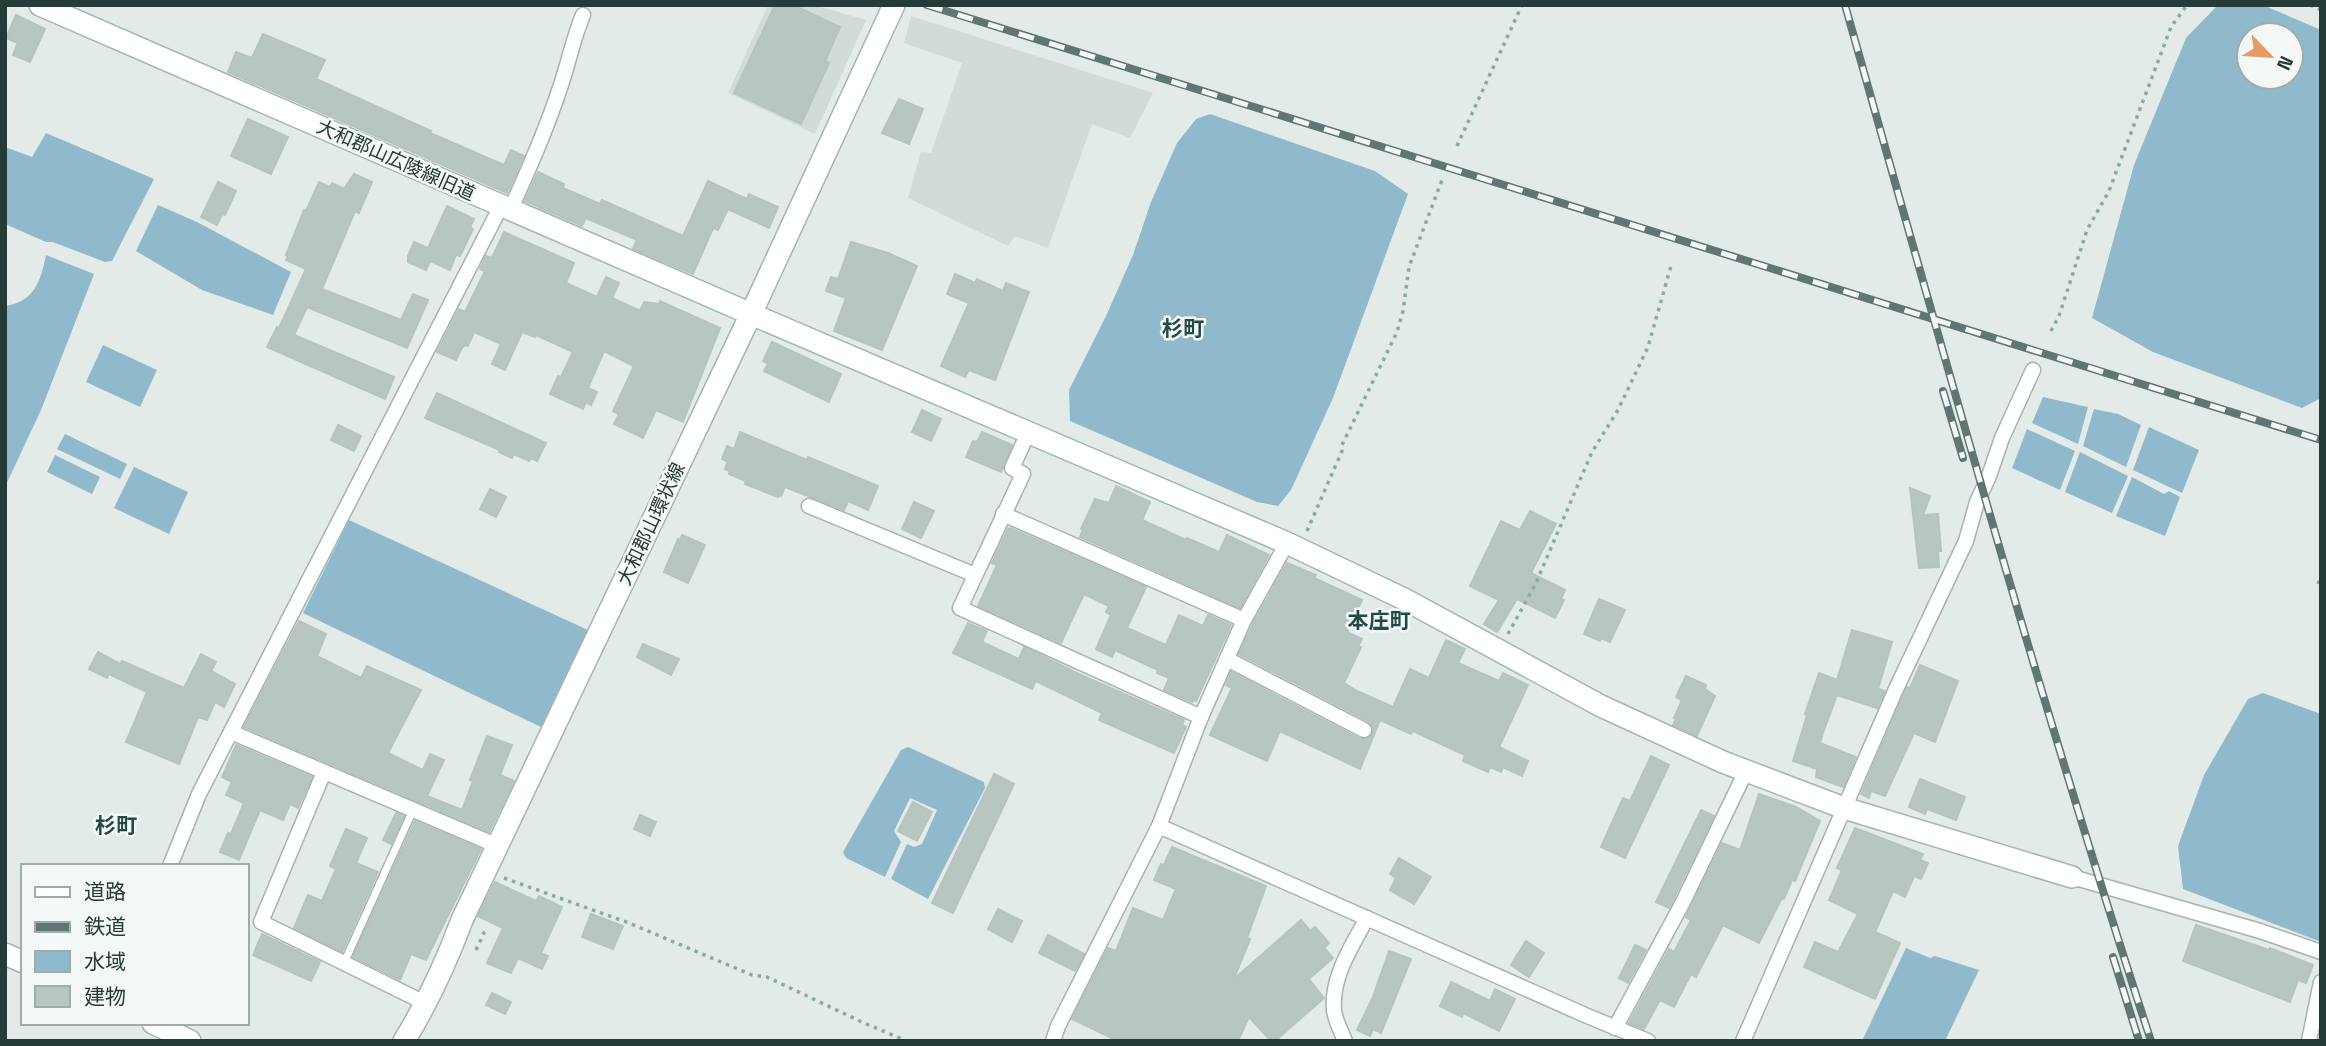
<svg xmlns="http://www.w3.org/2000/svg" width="2326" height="1046" font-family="'Space Grotesk','Noto Sans JP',sans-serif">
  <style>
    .built { fill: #d1dbd8 }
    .water { fill: #90b9cb; fill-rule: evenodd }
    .building { fill: #b8c6c2; stroke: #b6c4c0; stroke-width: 2 }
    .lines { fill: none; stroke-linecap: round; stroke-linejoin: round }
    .lane-casing { stroke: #a6b3b0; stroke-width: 10 }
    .street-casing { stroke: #a6b3b0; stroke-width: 17 }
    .secondary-casing { stroke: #a2b6b2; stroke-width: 24 }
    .path { stroke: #86aca6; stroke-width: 3.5; stroke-dasharray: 3.5 5; stroke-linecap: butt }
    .lane { stroke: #fff; stroke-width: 7 }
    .street { stroke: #fff; stroke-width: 14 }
    .secondary { stroke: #fff; stroke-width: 21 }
    .rail-casing { stroke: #5f7674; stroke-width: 8 }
    .rail { stroke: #f3f8f6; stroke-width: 5; stroke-dasharray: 16; stroke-linecap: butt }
    .labels { text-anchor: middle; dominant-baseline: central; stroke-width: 5; stroke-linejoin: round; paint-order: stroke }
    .street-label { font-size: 19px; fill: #243b38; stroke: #f3f8f6 }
    .neighbourhood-label { font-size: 21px; font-weight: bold; fill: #224b47; stroke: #f3f8f6 }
  </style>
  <rect width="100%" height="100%" fill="#e3ebe9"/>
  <g class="built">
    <polygon points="768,5 814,5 866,20 815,134 728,93"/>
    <polygon points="911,16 1153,93 1130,138 1092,124 1048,248 1015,236 1008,246 908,198 921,152 931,153 962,63 904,43"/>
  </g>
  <g class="water">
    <path d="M2221 5H2263L2321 30V398L2302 408 2153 352 2092 318 2134 165 2186 38 2216 7ZM2249 35H2291V77H2249Z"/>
    <polygon points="1210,114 1375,171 1408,194 1333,398 1291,490 1278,506 1257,502 1070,421 1069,390 1106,316 1133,255 1151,202 1177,143 1196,119"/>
    <polygon points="46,133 154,179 112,261 105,262 53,242 46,242 5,224 5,147 32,157"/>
    <polygon points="158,205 197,222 291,272 273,315 202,290 136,251"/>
    <path d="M46 255 94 274 41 410 5 487V306C34 302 41 281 46 255Z"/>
    <polygon points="103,345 157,370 140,407 86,382"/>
    <polygon points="2043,397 2088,407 2078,444 2032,423"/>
    <polygon points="2094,409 2118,414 2141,425 2126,467 2083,446"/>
    <polygon points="2149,427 2199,450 2182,493 2133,470"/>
    <polygon points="2027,429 2075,451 2060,490 2012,468"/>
    <polygon points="65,434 127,464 120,479 57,449"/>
    <polygon points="2080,452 2128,476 2112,513 2065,492"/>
    <polygon points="55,455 100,477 92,494 47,472"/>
    <polygon points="134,467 188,492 169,534 114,508"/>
    <polygon points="2132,477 2164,494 2169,491 2180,497 2165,536 2116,516"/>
    <polygon points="349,520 588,630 541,727 303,613"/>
    <polygon points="2263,693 2321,714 2321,942 2183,889 2178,846 2204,775 2248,699"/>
    <polygon points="908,747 984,782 985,788 928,899 891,879 907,844 914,847 922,844 937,810 910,798 894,831 901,842 885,877 846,858 843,852 901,750"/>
    <polygon points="1906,948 1930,958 1935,956 1979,970 1945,1041 1862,1041"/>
  </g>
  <g class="building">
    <polygon points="775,5 793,5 840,27 825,61 829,63 801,124 734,93"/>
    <polygon points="16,15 45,29 30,62 13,55 18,43 6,38"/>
    <polygon points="263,34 325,60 316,79 431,131 430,133 504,165 511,150 524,156 507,193 228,72 236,52 252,58"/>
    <polygon points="899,99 923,109 909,144 882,133"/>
    <polygon points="248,119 288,137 271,174 231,156"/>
    <polygon points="538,172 564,184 563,188 600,204 602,200 683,236 708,181 747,199 749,194 778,207 769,228 728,209 718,230 713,228 693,274 633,249 637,240 586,218 582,226 525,201"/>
    <polygon points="354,174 372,182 359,213 355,211 322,289 401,320 413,294 428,300 407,348 307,307 294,335 394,377 385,399 267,347 277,327 279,328 306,269 286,260 288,256 286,255 304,210 306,211 319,182 330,187 332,183 344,189"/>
    <polygon points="218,182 236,191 225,215 222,214 217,225 201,217"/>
    <polygon points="447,206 474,219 470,227 473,229 460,256 456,255 450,270 430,261 426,270 408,262 408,256 414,242 428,248"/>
    <polygon points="504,232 574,263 566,283 597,297 606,277 619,283 612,298 640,311 644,302 659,304 660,301 720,328 683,422 656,410 643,438 614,424 619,414 613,411 634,366 604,351 588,388 597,392 591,405 586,402 583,409 550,394 558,376 561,377 573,352 536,335 535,337 522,332 505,370 492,364 501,344 474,332 468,346 465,345 462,348 456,360 437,352 459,309 465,312 485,271 480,269 485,258 486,256 492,258"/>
    <polygon points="851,242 888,253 917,266 882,350 834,331 846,298 826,291 831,277 838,279"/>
    <polygon points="955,274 975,283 977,279 1003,291 1006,283 1029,292 995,380 969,370 965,377 941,366 969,303 947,294"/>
    <polygon points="772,342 841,374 829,402 764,371 768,364 763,361"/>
    <polygon points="437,393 546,443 537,461 531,458 529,461 514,454 512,458 499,452 500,450 425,418"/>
    <polygon points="922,410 941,419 931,441 912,432"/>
    <polygon points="338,425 361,436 354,451 331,440"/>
    <polygon points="740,432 807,460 808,457 878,486 868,510 848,501 844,510 785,487 781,496 779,495 778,497 745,484 746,481 729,474 730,471 725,469 728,462 722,459 727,446 734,449"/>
    <polygon points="982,432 1012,445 1001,472 966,457 973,441 977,442"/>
    <polygon points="1116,486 1150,502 1142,520 1186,540 1187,538 1219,552 1227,535 1269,555 1240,608 1080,537 1083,530 1081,529 1095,499 1109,503"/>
    <polygon points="1910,488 1930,496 1923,515 1938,514 1941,551 1938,551 1939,567 1919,568"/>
    <polygon points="490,489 506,497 496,517 480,509"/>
    <polygon points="914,502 934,511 921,538 902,529"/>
    <polygon points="1530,511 1556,524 1531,573 1565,590 1561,599 1564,600 1555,618 1517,599 1497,632 1484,624 1499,600 1470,586 1501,521 1520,530"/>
    <polygon points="1010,528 1146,587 1127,628 1166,645 1179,615 1203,626 1208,615 1231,625 1196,701 1193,700 1192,702 1164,690 1169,678 1157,673 1158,670 1115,650 1112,657 1096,649 1111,615 1106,612 1109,606 1084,594 1061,643 978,606 997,565 992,563 1008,529"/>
    <polygon points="682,535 705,545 688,583 664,572 678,539 680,540"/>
    <polygon points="1287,563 1316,575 1314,578 1362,600 1347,632 1362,639 1358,646 1361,647 1344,683 1357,691 1393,707 1410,669 1429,678 1446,640 1465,649 1458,663 1499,681 1503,673 1528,685 1499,747 1528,761 1522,776 1503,767 1501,772 1490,767 1488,772 1463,761 1465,755 1413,731 1411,734 1380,720 1360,769 1280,731 1267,761 1210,735 1232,688 1226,685 1231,672 1360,739 1369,738 1373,734 1372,725 1368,721 1239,654 1253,624"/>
    <polygon points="1599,599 1625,610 1610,642 1601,638 1600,641 1584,634"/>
    <polygon points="299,621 326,634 317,656 361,678 367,666 421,690 388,753 423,770 430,754 444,760 427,796 462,810 473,781 470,780 487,736 512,745 500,775 514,781 489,832 244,727"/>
    <polygon points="968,623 987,631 982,642 1019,659 1024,647 1083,676 1184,720 1182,725 1186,727 1174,753 1099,720 1102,713 1036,681 1032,689 953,653"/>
    <polygon points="1852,630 1892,642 1878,689 1885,691 1877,708 1837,695 1824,730 1820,743 1856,757 1843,787 1816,777 1817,769 1793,761 1807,715 1805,714 1819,673 1837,680"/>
    <polygon points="643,644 679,659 671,675 637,657"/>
    <polygon points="98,652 120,664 122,661 184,688 201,654 216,662 211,671 235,684 224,707 215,702 207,720 198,717 179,764 126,742 147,692 109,674 107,678 89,669"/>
    <polygon points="1920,665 1958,681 1935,742 1914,733 1885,796 1871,791 1869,798 1861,794 1907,687 1910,688"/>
    <polygon points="1686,676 1706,685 1705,689 1715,696 1697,736 1673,725 1676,719 1674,718 1682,700 1676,697"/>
    <polygon points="236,745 312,777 298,808 290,804 283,820 260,810 239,860 220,852 228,833 231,834 244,803 226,795 232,782 222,777"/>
    <polygon points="1651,756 1669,765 1625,858 1601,847 1623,798 1630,801"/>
    <polygon points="994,774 1014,784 953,913 932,903"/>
    <polygon points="1920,779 1965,797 1956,820 1927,809 1925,814 1909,807"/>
    <polygon points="1759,794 1796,807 1820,821 1795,881 1792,880 1784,899 1782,898 1759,943 1723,925 1696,977 1691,974 1674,1007 1660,1000 1644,1029 1629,1023 1669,949 1674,952 1691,920 1686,917 1722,843 1740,850"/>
    <polygon points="913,802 932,812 917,841 898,831"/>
    <polygon points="1701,810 1714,816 1669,908 1656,902"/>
    <polygon points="396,813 404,816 391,844 383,840"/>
    <polygon points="640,815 656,822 650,836 634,829"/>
    <polygon points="415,821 481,849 426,960 411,954 400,980 353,957"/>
    <polygon points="1855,828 1923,854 1920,860 1928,863 1921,879 1914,876 1905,897 1893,891 1875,932 1900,943 1875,999 1804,967 1815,942 1838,952 1858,914 1829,900 1842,870 1837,868"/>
    <polygon points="346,829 367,838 356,863 378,872 342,952 294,928 308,895 322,901 336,869 330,866"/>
    <polygon points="1172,847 1266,886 1247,938 1250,939 1234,979 1301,920 1310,931 1315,927 1329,943 1324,948 1333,958 1309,979 1324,998 1275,1041 1271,1041 1249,1017 1238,1041 1118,1041 1072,1019 1108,948 1116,951 1133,908 1163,920 1176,889 1154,880 1161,864 1164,865"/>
    <polygon points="1399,858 1431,877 1414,904 1390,890 1396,878 1390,874"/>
    <polygon points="495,882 536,901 539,896 562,907 541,953 548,956 542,969 518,958 511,973 487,963 503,928 478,916"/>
    <polygon points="998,909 1022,921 1012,942 988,929"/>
    <polygon points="591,914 623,926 613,949 582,937"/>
    <polygon points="2196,925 2269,950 2270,948 2313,965 2306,983 2298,980 2290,1002 2183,961"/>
    <polygon points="262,934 320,962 311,981 253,955"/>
    <polygon points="1048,935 1084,954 1075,971 1039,953"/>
    <polygon points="1526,941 1544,953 1529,977 1511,965"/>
    <polygon points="1635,945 1646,950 1628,983 1619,978"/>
    <polygon points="1389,951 1411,959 1381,1033 1373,1029 1370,1036 1357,1030 1373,997"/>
    <polygon points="1451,982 1490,1001 1495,989 1515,999 1499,1031 1463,1013 1462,1017 1440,1006"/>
    <polygon points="492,993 511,1002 505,1014 486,1005"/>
  </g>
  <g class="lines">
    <defs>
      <polyline id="lane" points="344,963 413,810"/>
      <g id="street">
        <path d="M510 210C531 165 551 119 565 72 571 52 575 34 583 15"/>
        <polyline points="1028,433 1012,468 1023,474 960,608 1201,717"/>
        <polyline points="809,506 975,575"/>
        <polyline points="1003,514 1244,620"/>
        <polyline points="1227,659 1364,730"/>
        <polyline points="231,732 498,846"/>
        <polyline points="324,772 261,922 427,1004"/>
        <polyline points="1159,826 1585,1015 1648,1041"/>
        <polyline points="170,866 199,794 501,206"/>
        <polyline points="2072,877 2260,931 2321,952"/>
        <polyline points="1615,1028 1682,904 1746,771"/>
        <polyline points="1053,1041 1058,1026 1159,826 1201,717 1244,620 1287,543"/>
        <path d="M1345 1041C1341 1031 1335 1020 1334 1010 1331 977 1352 946 1367 918"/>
        <polyline points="1743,1041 1896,689 1966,541 1977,502 1989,476 2002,438 2033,370"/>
        <polyline points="2309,1041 2321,982"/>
      </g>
      <g id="secondary">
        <polyline points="40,5 751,314 1287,543 1404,599 1601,706 1723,762 1844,808 2072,877"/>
        <polyline points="5,954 23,962"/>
        <polyline points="153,1023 190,1041"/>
        <path d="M404 1041C428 1002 446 963 462 920L751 314 894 5"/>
      </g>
    </defs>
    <use href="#lane" class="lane-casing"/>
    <use href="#street" class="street-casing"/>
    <use href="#secondary" class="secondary-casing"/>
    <g class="path">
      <polyline points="2310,5 2321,10"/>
      <polyline points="1457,146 1522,5"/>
      <polyline points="2051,331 2059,316 2087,230 2109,191 2171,27 2187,5"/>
      <polyline points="1307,531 1342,451 1342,445 1397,332 1403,311 1409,267 1442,180"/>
      <polyline points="2318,584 2321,577"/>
      <polyline points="1508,634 1536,583 1592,452 1618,410 1648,347 1671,266"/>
      <polyline points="504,878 629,923 752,975 767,977 864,1023 907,1041"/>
      <polyline points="476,950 484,933 478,930"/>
    </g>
    <use href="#lane" class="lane"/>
    <use href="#street" class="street"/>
    <use href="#secondary" class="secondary"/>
    <defs>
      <g id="rail">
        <polyline points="927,5 2321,440"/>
        <path d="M1845 5C1943 352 2039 698 2151 1041"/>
        <polyline points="1943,391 1963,458"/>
        <polyline points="2113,957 2139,1041"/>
      </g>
    </defs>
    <use href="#rail" class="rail-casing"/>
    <use href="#rail" class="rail"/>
  </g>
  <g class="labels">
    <g class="street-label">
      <text transform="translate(396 160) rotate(24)">大和郡山広陵線旧道</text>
      <text transform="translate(651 524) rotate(-65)">大和郡山環状線</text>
    </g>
    <g class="neighbourhood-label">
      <text x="1183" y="328">杉町</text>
      <text x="1379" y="620">本庄町</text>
      <text x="116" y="825">杉町</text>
    </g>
  </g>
  <rect width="2326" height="1046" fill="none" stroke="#243b38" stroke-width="14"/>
  <rect x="21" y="864" width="228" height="161" fill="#f3f8f6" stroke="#a0acaa" stroke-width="2"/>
  <rect x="35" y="887" width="35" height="10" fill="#ffffff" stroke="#a0acaa" stroke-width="2"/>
  <text x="84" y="899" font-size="21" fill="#243b38">道路</text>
  <rect x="35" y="922" width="35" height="10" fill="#5f7674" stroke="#a0acaa" stroke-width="2"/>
  <text x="84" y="934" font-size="21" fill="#243b38">鉄道</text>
  <rect x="35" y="951" width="35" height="21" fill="#90b9cb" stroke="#a0acaa" stroke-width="2"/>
  <text x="84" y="969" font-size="21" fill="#243b38">水域</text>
  <rect x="35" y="986" width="35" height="21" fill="#b8c6c2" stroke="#a0acaa" stroke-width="2"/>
  <text x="84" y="1004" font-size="21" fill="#243b38">建物</text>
  <g transform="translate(2270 56) rotate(115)"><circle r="33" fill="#f3f8f6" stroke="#a0acaa" stroke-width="2"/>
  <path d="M0-5L12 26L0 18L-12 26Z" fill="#e59a67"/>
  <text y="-10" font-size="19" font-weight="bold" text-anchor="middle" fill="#243b38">N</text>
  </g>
</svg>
